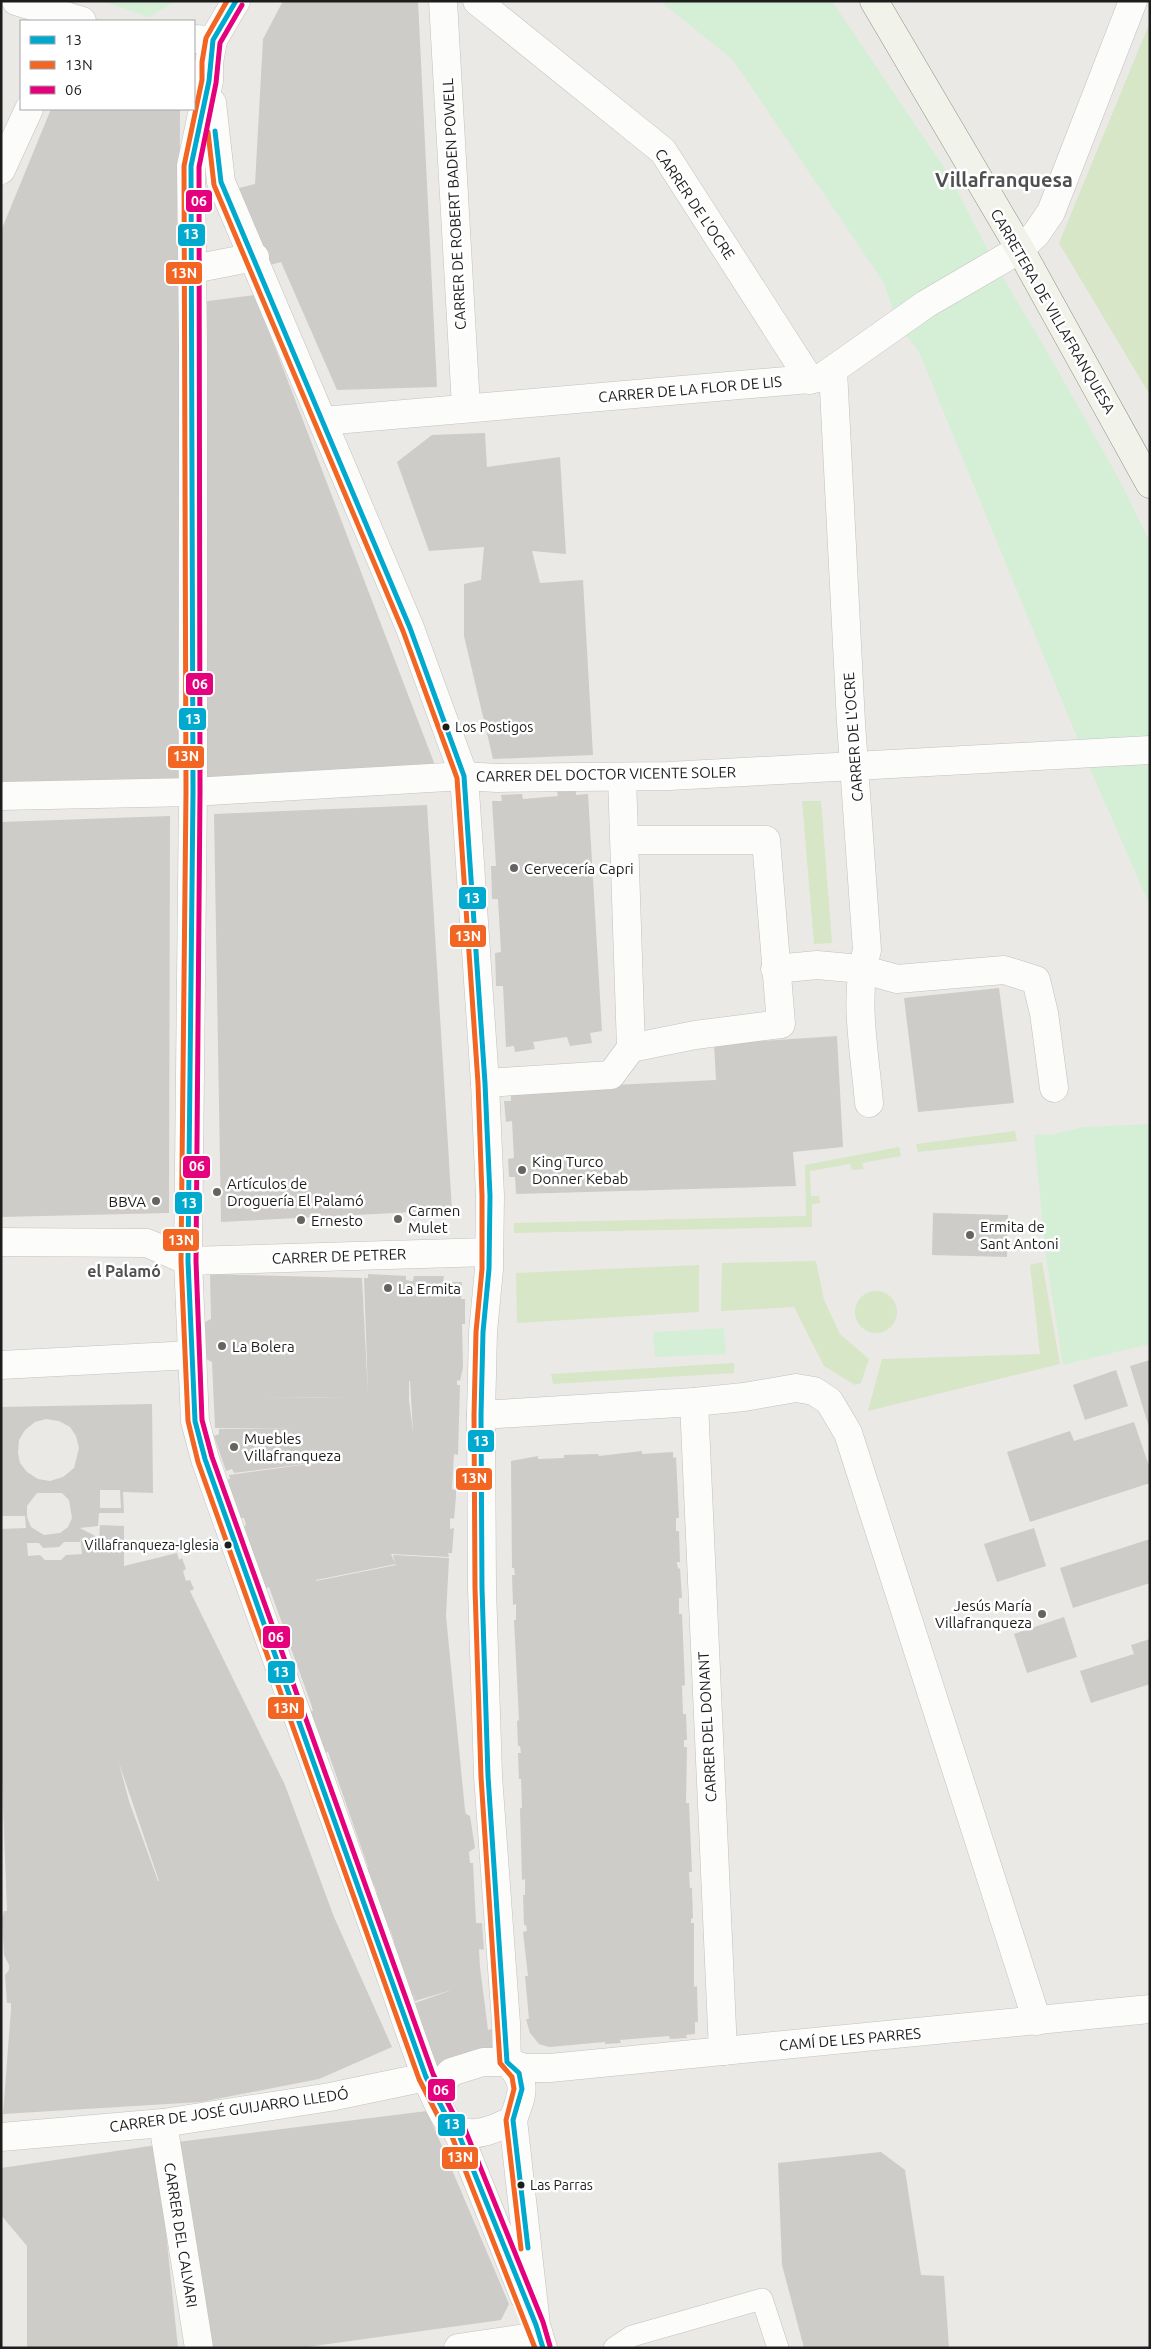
<svg xmlns="http://www.w3.org/2000/svg" width="1151" height="2349" font-family="Ubuntu,sans-serif">
  <style>
    .grass { fill: #d6e6c6 }
    .park { fill: #d5efd6 }
    .building { fill: #ceccc8; fill-rule: evenodd }
    .lines { fill: none; stroke-linecap: round; stroke-linejoin: round }
    .service-casing { stroke: #c2c1c0; stroke-width: 22 }
    .pedestrian-casing { stroke: #c2c1c0; stroke-width: 29 }
    .minor-casing { stroke: #c2c1c0; stroke-width: 29 }
    .tertiary-casing { stroke: #c2c1c0; stroke-width: 29 }
    .secondary-casing { stroke: #90937f; stroke-width: 29 }
    .service { stroke: #fcfcfb; stroke-width: 21 }
    .pedestrian { stroke: #fcfcfb; stroke-width: 28 }
    .minor { stroke: #fcfcfb; stroke-width: 28 }
    .tertiary { stroke: #fcfcfb; stroke-width: 28 }
    .secondary { stroke: #f1f2ea; stroke-width: 28 }
    .bus-1-casing { stroke: #fff; stroke-width: 9 }
    .bus-2-casing { stroke: #fff; stroke-width: 9 }
    .bus-3-casing { stroke: #fff; stroke-width: 9 }
    .bus-1 { stroke: #00a9ce; stroke-width: 5 }
    .bus-2 { stroke: #f26522; stroke-width: 5 }
    .bus-3 { stroke: #e5007d; stroke-width: 5 }
    .bus-dot { fill: #1d1d1d; stroke: #fff; stroke-width: 2 }
    .poi-dot { fill: #656463; stroke: #fff; stroke-width: 2 }
    .labels { text-anchor: middle; dominant-baseline: central; stroke-width: 5; stroke-linejoin: round; paint-order: stroke }
    .bus-label { font-size: 14px; fill: #1d1d1d; stroke: #fff; text-anchor: start }
    .street-label { font-size: 15px; fill: #1d1d1d; stroke: #fff }
    .poi-label { font-size: 15px; fill: #1d1d1d; stroke: #fff; text-anchor: start }
    .neighbourhood-label { font-size: 16px; font-weight: bold; fill: #505050; stroke: #fff }
    .district-label { font-size: 20px; font-weight: bold; fill: #505050; stroke: #fff }
    .line-badge { stroke: #fff; stroke-width: 2 }
    .badge-label { font-size: 14px; text-anchor: middle; font-weight: bold; fill: #fff }
  </style>
  <rect width="100%" height="100%" fill="#ebe9e5"/>
  <g class="grass">
    <polygon points="1150,22 1150,395 1059,243"/>
    <polygon points="802,801 821,801 832,943 814,944"/>
    <polygon points="1015,1131 1017,1141 918,1152 916,1144"/>
    <polygon points="899,1147 901,1156 862,1163 864,1169 852,1170 850,1164 810,1171 811,1196 819,1196 820,1203 812,1204 812,1227 514,1233 514,1223 806,1216 805,1165"/>
    <polygon points="816,1261 824,1300 840,1334 869,1359 861,1383 855,1385 824,1366 794,1307 721,1311 722,1263"/>
    <polygon points="1042,1262 1060,1364 868,1411 882,1359 1040,1354 1030,1265"/>
    <polygon points="699,1265 699,1312 517,1323 516,1273"/>
    <circle cx="876" cy="1312" r="21"/>
    <polygon points="734,1363 734,1373 553,1384 551,1374"/>
  </g>
  <g class="park">
    <polygon points="102,1 176,1 149,17"/>
    <polygon points="660,1 832,1 949,175 995,264 1048,353 1120,481 1150,542 1150,906 1088,764 919,352 897,323 884,283 733,60"/>
    <polygon points="1150,1124 1150,1344 1063,1365 1046,1257 1034,1135 1054,1134 1084,1127"/>
    <polygon points="724,1328 726,1354 655,1357 653,1332"/>
  </g>
  <g class="building">
    <polygon points="283,1 418,1 437,387 337,390 281,262 270,265 239,188 255,184 263,39"/>
    <polygon points="51,109 180,109 178,788 1,795 1,231"/>
    <polygon points="255,295 438,773 201,783 200,302"/>
    <polygon points="485,433 487,467 560,457 566,554 532,551 540,583 583,580 593,755 493,759 464,636 464,584 481,580 484,547 429,551 397,462 432,435"/>
    <polygon points="576,790 576,795 588,794 602,1031 590,1033 592,1043 570,1046 567,1037 533,1042 535,1049 515,1052 514,1046 506,1047 503,986 496,986 495,953 501,952 498,899 492,899 491,866 496,866 492,801 502,801 501,795 522,794 523,799 558,796 557,791"/>
    <polygon points="427,805 452,1210 221,1222 214,814"/>
    <polygon points="170,816 169,1213 1,1217 1,822"/>
    <polygon points="999,988 1014,1103 918,1112 904,998"/>
    <polygon points="837,1036 843,1147 793,1152 796,1186 516,1194 515,1177 509,1177 508,1159 514,1158 512,1121 506,1122 504,1101 511,1101 511,1090 716,1080 714,1044"/>
    <polygon points="933,1213 1008,1215 1007,1257 932,1255"/>
    <path d="M210 1274 362 1278 368 1395 364 1278H368V1274L388 1275 406 1276V1280L411 1281H413L414 1276H444L443 1282H462L461 1299H465V1324H462L463 1367 460 1381 457 1380V1385H460L458 1455 454 1454 452 1489 456 1490V1497L454 1519 450 1518V1529L454 1528 452 1553H448L449 1557 391 1554 395 1563 393 1555 449 1558 446 1616 465 1810 434 1819 465 1810 466 1814 470 1816 475 1848 469 1852 470 1863H473L476 1923H482L484 1950 479 1949 480 1967 488 2030 492 2029 495 2053 438 2070 414 2016 419 2014 415 2003 452 1990 415 2001 413 1995 407 1997 388 1943 394 1941 392 1935 390 1930 387 1931 374 1894 377 1893 374 1885 368 1884 363 1870 368 1867 328 1752 324 1753 310 1711H313L311 1704 270 1590 269 1587 264 1589 241 1528 246 1525 244 1518H238L225 1480 230 1479 229 1475 338 1460 234 1473 232 1469 226 1471 214 1436 219 1434V1429H298L215 1428 212 1362 206 1359 205 1322 211 1319ZM409 1381H410L413 1432 409 1400ZM316 1397H348L261 1398ZM396 1564V1565L316 1581V1580Z"/>
    <polygon points="1150,1360 1150,1427 1149,1427 1130,1366"/>
    <polygon points="1116,1370 1128,1406 1085,1420 1073,1385"/>
    <path d="M152 1404 153 1493 123 1492 124 1513H99L98 1526 80 1528 99 1538 100 1525 124 1526V1566L177 1553 179 1560 182 1558 186 1569 183 1571 186 1581 190 1580 194 1589 190 1591 285 1785 334 1917 392 2047 319 2079 201 2102 3 2114 11 2009V2003H7L5 1975 9 1970V1965L4 1955 2 1919 4 1911H7L1 1754V1529L26 1528 25 1516H1V1407ZM46 1419 59 1421 70 1427 76 1436 79 1448 74 1468 63 1477 50 1481 38 1479 27 1472 20 1463 18 1453 19 1440 25 1430 35 1422ZM100 1490H120L121 1508H100ZM37 1493H62L69 1500 72 1518 68 1527 60 1533 44 1535 31 1527 27 1517V1506ZM80 1536 82 1554 66 1555 61 1560H45L40 1555 28 1556 27 1543H39L43 1548 59 1547 64 1542H80ZM119 1763 159 1881H158L129 1801Z"/>
    <polygon points="1134,1422 1150,1469 1150,1483 1030,1522 1007,1452 1070,1431 1074,1441"/>
    <polygon points="642,1451 642,1454 673,1452 673,1458 676,1457 679,1518 676,1518 676,1531 679,1531 680,1562 677,1562 678,1569 680,1568 682,1598 679,1598 679,1614 682,1614 685,1685 682,1686 683,1714 686,1714 687,1740 684,1740 684,1747 687,1747 686,1803 689,1803 692,1872 689,1872 690,1888 692,1888 693,1918 691,1919 691,1923 694,1923 694,1987 697,1986 698,2022 695,2022 695,2034 686,2035 687,2038 670,2039 669,2036 620,2040 621,2043 605,2044 605,2042 549,2047 539,2044 530,2033 526,2019 529,2019 525,1976 528,1976 523,1932 527,1931 526,1925 524,1925 523,1895 525,1895 525,1879 522,1880 520,1808 522,1808 521,1779 519,1779 518,1753 521,1753 520,1746 518,1746 517,1721 519,1720 514,1620 516,1620 516,1604 513,1605 512,1575 515,1575 514,1568 512,1568 511,1461 538,1456 538,1459 564,1458 564,1455 598,1454 599,1456"/>
    <polygon points="1034,1528 1046,1566 997,1582 984,1544"/>
    <polygon points="1150,1539 1150,1583 1073,1608 1060,1568"/>
    <polygon points="1064,1617 1077,1657 1027,1673 1014,1634"/>
    <polygon points="1150,1639 1150,1684 1091,1703 1080,1671 1134,1654 1131,1645"/>
    <polygon points="427,2111 509,2304 501,2320 300,2348 210,2348 177,2142"/>
    <polygon points="157,2145 178,2348 27,2348 27,2246 1,2215 1,2168"/>
    <polygon points="881,2152 905,2170 921,2275 944,2276 949,2348 804,2348 782,2265 778,2163"/>
  </g>
  <g class="lines">
    <defs>
      <polyline id="service" points="614,2348 632,2336 762,2299 778,2348"/>
      <g id="pedestrian">
        <polyline points="1,796 193,792 464,776"/>
        <polyline points="1,1365 192,1355"/>
      </g>
      <g id="minor">
        <polyline points="16,1 82,21"/>
        <polyline points="443,1 466,407"/>
        <polyline points="477,1 663,151 810,380"/>
        <polyline points="194,39 213,40"/>
        <polyline points="1,170 29,109"/>
        <polyline points="193,269 255,257"/>
        <path d="M833 370 851 723 867 950C853 998 865 1053 869 1103"/>
        <polyline points="323,421 821,378 926,304 1020,249 1036,234 1051,212 1133,1"/>
        <polyline points="464,776 497,778 669,776 1150,750"/>
        <polyline points="622,777 631,1048"/>
        <polyline points="775,969 817,965 861,969 897,979 1004,970 1036,980 1044,1013 1054,1088"/>
        <polyline points="485,1083 611,1075 631,1048 695,1035 781,1024 766,840 625,840"/>
        <polyline points="694,1402 723,2051"/>
        <polyline points="481,1415 694,1402 744,1397 796,1388 814,1391 829,1401 848,1433 1037,2021"/>
        <polyline points="163,2123 199,2348"/>
        <polyline points="1,2137 163,2123 330,2097 426,2077"/>
        <polyline points="458,2348 539,2336"/>
      </g>
      <g id="tertiary">
        <path d="M236 1 213 40 209 63V81L191 166 193 344V792L188 1261 195 1421 205 1459C269 1641 337 1821 400 2003 408 2026 438 2121 457 2130 475 2139 497 2128 513 2120 522 2094 529 2083 507 2062"/>
        <polyline points="212,103 221,182 410,628 464,776 485,1083 490,1196 489,1269 483,1332 481,1415 482,1588 488,1776 506,2023 507,2062"/>
        <polyline points="1,1242 147,1243 188,1261 489,1252"/>
        <polyline points="434,2092 451,2072 483,2062 507,2062 525,2068 550,2068 1150,2009"/>
        <polyline points="513,2120 536,2325 543,2348"/>
        <polyline points="457,2130 524,2296"/>
      </g>
      <polyline id="secondary" points="874,1 1020,249 1150,484"/>
    </defs>
    <use href="#service" class="service-casing"/>
    <use href="#pedestrian" class="pedestrian-casing"/>
    <use href="#minor" class="minor-casing"/>
    <use href="#tertiary" class="tertiary-casing"/>
    <use href="#secondary" class="secondary-casing"/>
    <use href="#service" class="service"/>
    <use href="#pedestrian" class="pedestrian"/>
    <use href="#minor" class="minor"/>
    <use href="#tertiary" class="tertiary"/>
    <use href="#secondary" class="secondary"/>
    <defs>
      <g id="bus-1">
        <polyline points="236,1 213,40 209,81 191,166 193,792 188,1261 195,1421 205,1459 426,2077 450,2123 457,2130 536,2325 543,2348"/>
        <polyline points="215,131 221,182 410,628 464,776 485,1083 490,1196 489,1269 483,1332 481,1415 482,1588 488,1776 507,2062 519,2073 522,2089 513,2120 528,2248"/>
      </g>
      <g id="bus-2">
        <polyline points="227,1 206,38 202,62 202,80 184,166 186,792 181,1261 188,1421 198,1462 419,2079 443,2126 451,2134 535,2348"/>
        <polyline points="208,132 214,185 403,631 457,778 478,1083 482,1196 482,1269 476,1332 474,1415 475,1588 481,1777 500,2063 512,2077 514,2089 506,2120 521,2249"/>
      </g>
      <polyline id="bus-3" points="242,5 220,43 216,83 199,167 200,792 196,1261 202,1420 212,1457 433,2074 456,2119 464,2127 543,2322 550,2346"/>
    </defs>
    <use href="#bus-1" class="bus-1-casing"/>
    <use href="#bus-2" class="bus-2-casing"/>
    <use href="#bus-3" class="bus-3-casing"/>
    <use href="#bus-1" class="bus-1"/>
    <use href="#bus-2" class="bus-2"/>
    <use href="#bus-3" class="bus-3"/>
  </g>
  <g class="bus-dot">
    <circle cx="446" cy="727" r="4.5"/>
    <circle cx="228" cy="1545" r="4.5"/>
    <circle cx="521" cy="2185" r="4.5"/>
  </g>
  <g class="poi-dot">
    <circle cx="514" cy="868" r="5"/>
    <circle cx="522" cy="1170" r="5"/>
    <circle cx="217" cy="1192" r="5"/>
    <circle cx="156" cy="1201" r="5"/>
    <circle cx="398" cy="1219" r="5"/>
    <circle cx="301" cy="1220" r="5"/>
    <circle cx="970" cy="1235" r="5"/>
    <circle cx="388" cy="1288" r="5"/>
    <circle cx="222" cy="1346" r="5"/>
    <circle cx="234" cy="1447" r="5"/>
    <circle cx="1042" cy="1614" r="5"/>
  </g>
  <g class="labels">
    <g class="bus-label">
      <text x="455" y="727">Los Postigos</text>
      <text x="219" y="1545" text-anchor="end">Villafranqueza-Iglesia</text>
      <text x="530" y="2185">Las Parras</text>
    </g>
    <g class="street-label">
      <text transform="translate(454 204) rotate(-93)">CARRER DE ROBERT BADEN POWELL</text>
      <text transform="translate(695 204) rotate(56)">CARRER DE L'OCRE</text>
      <text transform="translate(1053 311) rotate(60)">CARRETERA DE VILLAFRANQUESA</text>
      <text transform="translate(690 389) rotate(-5)">CARRER DE LA FLOR DE LIS</text>
      <text transform="translate(853 737) rotate(-94)">CARRER DE L'OCRE</text>
      <text transform="translate(606 774) rotate(-1)">CARRER DEL DOCTOR VICENTE SOLER</text>
      <text transform="translate(339 1256) rotate(-2)">CARRER DE PETRER</text>
      <text transform="translate(707 1727) rotate(-93)">CARRER DEL DONANT</text>
      <text transform="translate(850 2039) rotate(-5)">CAMÍ DE LES PARRES</text>
      <text transform="translate(229 2110) rotate(-8)">CARRER DE JOSÉ GUIJARRO LLEDÓ</text>
      <text transform="translate(181 2235) rotate(81)">CARRER DEL CALVARI</text>
    </g>
    <g class="poi-label">
      <text x="524" y="868">Cervecería Capri</text>
      <text x="532" y="1161">King Turco<tspan x="532" dy="17">Donner Kebab</tspan></text>
      <text x="227" y="1183">Artículos de<tspan x="227" dy="17">Droguería El Palamó</tspan></text>
      <text x="146" y="1201" text-anchor="end">BBVA</text>
      <text x="408" y="1210">Carmen<tspan x="408" dy="17">Mulet</tspan></text>
      <text x="311" y="1220">Ernesto</text>
      <text x="980" y="1226">Ermita de<tspan x="980" dy="17">Sant Antoni</tspan></text>
      <text x="398" y="1288">La Ermita</text>
      <text x="232" y="1346">La Bolera</text>
      <text x="244" y="1438">Muebles<tspan x="244" dy="17">Villafranqueza</tspan></text>
      <text x="1032" y="1605" text-anchor="end">Jesús María<tspan x="1032" dy="17">Villafranqueza</tspan></text>
    </g>
    <g class="neighbourhood-label">
      <text x="124" y="1271">el Palamó</text>
    </g>
    <g class="district-label">
      <text x="1004" y="179">Villafranquesa</text>
    </g>
  </g>
  <g class="line-badge">
    <rect x="185" y="189" width="28" height="24" rx="5" fill="#e5007d"/>
    <rect x="177" y="223" width="29" height="24" rx="5" fill="#00a9ce"/>
    <rect x="165" y="261" width="38" height="24" rx="5" fill="#f26522"/>
    <rect x="185" y="672" width="29" height="24" rx="5" fill="#e5007d"/>
    <rect x="178" y="707" width="29" height="24" rx="5" fill="#00a9ce"/>
    <rect x="167" y="745" width="38" height="24" rx="5" fill="#f26522"/>
    <rect x="458" y="886" width="29" height="24" rx="5" fill="#00a9ce"/>
    <rect x="449" y="924" width="38" height="24" rx="5" fill="#f26522"/>
    <rect x="182" y="1155" width="29" height="24" rx="5" fill="#e5007d"/>
    <rect x="174" y="1191" width="29" height="24" rx="5" fill="#00a9ce"/>
    <rect x="162" y="1228" width="38" height="24" rx="5" fill="#f26522"/>
    <rect x="467" y="1429" width="28" height="24" rx="5" fill="#00a9ce"/>
    <rect x="455" y="1467" width="38" height="24" rx="5" fill="#f26522"/>
    <rect x="262" y="1625" width="29" height="24" rx="5" fill="#e5007d"/>
    <rect x="267" y="1660" width="29" height="24" rx="5" fill="#00a9ce"/>
    <rect x="267" y="1696" width="38" height="24" rx="5" fill="#f26522"/>
    <rect x="427" y="2078" width="29" height="24" rx="5" fill="#e5007d"/>
    <rect x="437" y="2113" width="29" height="24" rx="5" fill="#00a9ce"/>
    <rect x="441" y="2146" width="38" height="24" rx="5" fill="#f26522"/>
  </g>
  <g class="badge-label">
    <text x="199" y="206">06</text>
    <text x="191" y="239">13</text>
    <text x="184" y="278">13N</text>
    <text x="200" y="689">06</text>
    <text x="193" y="724">13</text>
    <text x="186" y="761">13N</text>
    <text x="472" y="903">13</text>
    <text x="468" y="941">13N</text>
    <text x="197" y="1171">06</text>
    <text x="189" y="1208">13</text>
    <text x="181" y="1245">13N</text>
    <text x="481" y="1446">13</text>
    <text x="474" y="1483">13N</text>
    <text x="276" y="1642">06</text>
    <text x="281" y="1677">13</text>
    <text x="286" y="1713">13N</text>
    <text x="441" y="2095">06</text>
    <text x="452" y="2129">13</text>
    <text x="460" y="2162">13N</text>
  </g>
  <rect width="1151" height="2349" fill="none" stroke="#1d1d1d" stroke-width="5"/>
  <rect x="20" y="20" width="175" height="90" fill="#ffffff" stroke="#a5a5a5"/>
  <rect x="30" y="36" width="25" height="8" fill="#00a9ce" stroke="#a5a5a5"/>
  <text x="65" y="45" font-size="15" fill="#1d1d1d">13</text>
  <rect x="30" y="61" width="25" height="8" fill="#f26522" stroke="#a5a5a5"/>
  <text x="65" y="70" font-size="15" fill="#1d1d1d">13N</text>
  <rect x="30" y="86" width="25" height="8" fill="#e5007d" stroke="#a5a5a5"/>
  <text x="65" y="95" font-size="15" fill="#1d1d1d">06</text>
</svg>
